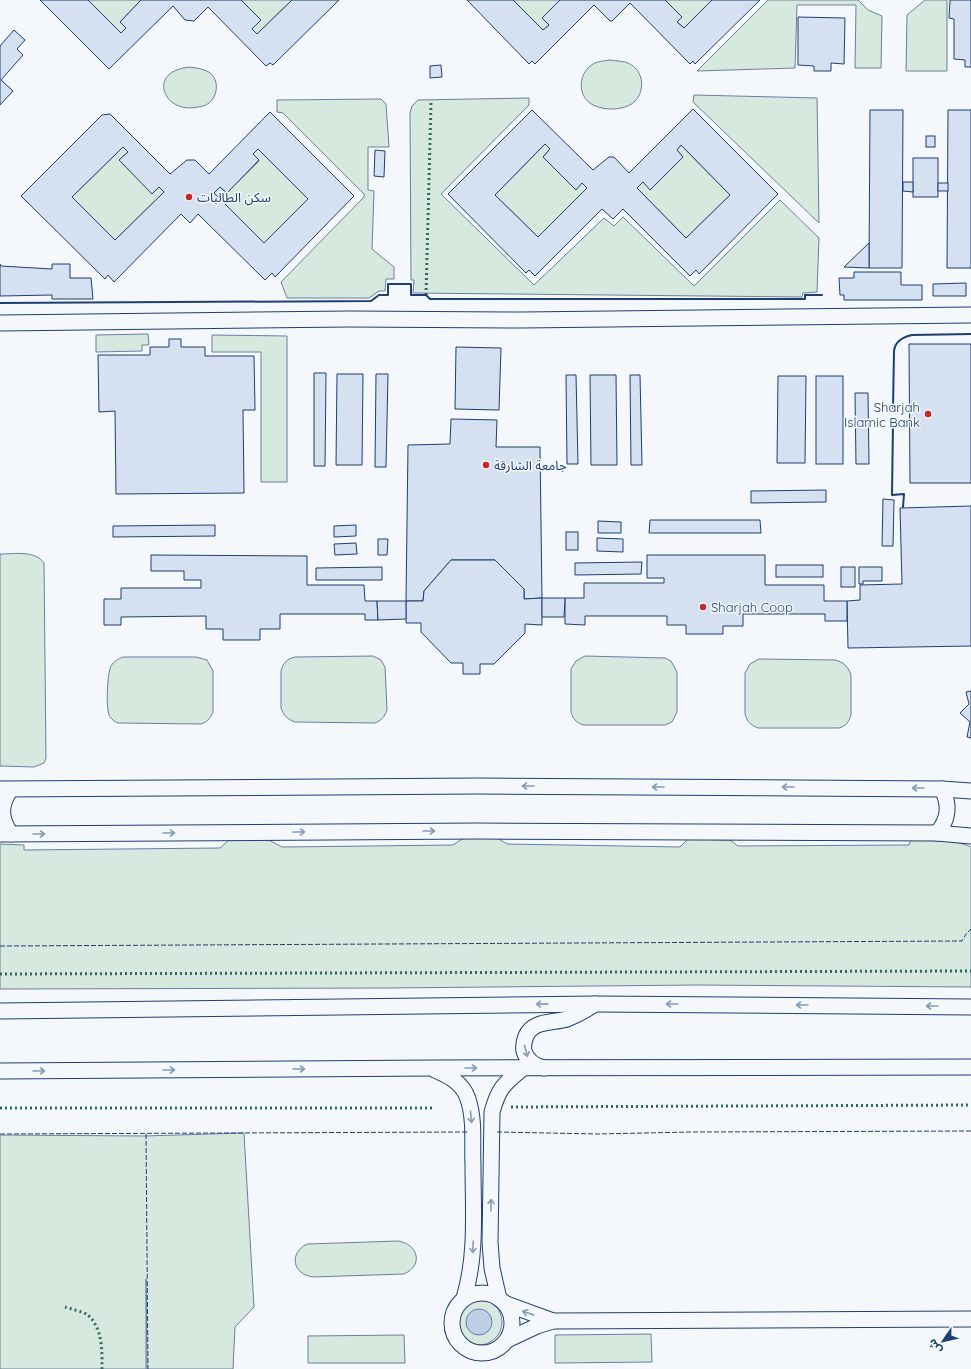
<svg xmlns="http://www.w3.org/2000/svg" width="971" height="1369" font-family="Quicksand,'Noto Sans Arabic',sans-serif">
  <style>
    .green { fill: #d7e8df; stroke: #687fa3 }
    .water { fill: #bed0e5; stroke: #687fa3 }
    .building { fill: #d5e0f0; stroke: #1d3f73; fill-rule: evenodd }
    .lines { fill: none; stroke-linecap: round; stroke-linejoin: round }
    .minor-casing { stroke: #1d3f73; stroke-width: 17 }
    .minor { stroke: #f4f7fb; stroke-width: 15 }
    .hedge { stroke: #2c6c60; stroke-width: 3; stroke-dasharray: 2 3; stroke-linecap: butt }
    .fence { stroke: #1d3f73; stroke-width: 1; stroke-dasharray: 5 2; stroke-linecap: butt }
    .wall { stroke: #1d3f73; stroke-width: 2 }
    .oneway { stroke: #889bb7 }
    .poi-dot { fill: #c62828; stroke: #f4f7fb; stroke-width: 1.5 }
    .labels { text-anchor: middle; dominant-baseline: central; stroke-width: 3; stroke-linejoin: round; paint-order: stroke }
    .poi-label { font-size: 13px; fill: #1d3f73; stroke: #f4f7fb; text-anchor: start }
  </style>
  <rect width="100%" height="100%" fill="#f4f7fb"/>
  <g class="green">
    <polygon points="88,0 141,0 120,22 126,28 121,33"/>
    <polygon points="241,0 292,0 257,34 252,29"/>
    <polygon points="513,0 560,0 542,18 549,25 543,30"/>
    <polygon points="665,0 712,0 684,28 677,22 682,17"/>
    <polygon points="768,0 858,0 868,10 882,16 881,68 855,68 856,5 797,5 795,68 697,71"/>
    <polygon points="925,0 947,0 947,71 906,71 907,15"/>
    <path d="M610 60C616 61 623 61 628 63 644 70 646 91 634 102 631 105 626 107 621 108 612 110 601 109 593 105 576 96 578 71 595 63 599 61 605 61 610 60Z"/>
    <path d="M189 67C194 68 200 68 204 70 219 74 220 94 209 103 206 106 202 106 198 107 166 114 151 79 177 70 181 68 185 68 189 67Z"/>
    <polygon points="694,95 817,98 819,223 693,102"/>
    <polygon points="529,98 529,105 441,194 534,285 604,218 614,226 623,217 694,286 780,200 819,238 817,292 803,293 802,297 413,293 414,280 411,280 410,113 412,106 418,100"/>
    <polygon points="381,99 386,104 389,147 368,147 368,190 374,191 372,249 394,267 394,279 386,279 385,291 379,291 369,298 287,298 281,282 364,197 364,194 283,113 277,112 277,100"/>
    <polygon points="545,144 550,149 543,157 576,189 582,183 587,188 538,237 495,195"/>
    <polygon points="681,145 730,195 686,238 637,188 643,182 651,189 683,157 677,150"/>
    <polygon points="123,147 128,152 119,160 152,193 159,187 164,192 115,240 72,197"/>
    <polygon points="258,149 308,199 264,243 214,193 220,187 227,193 259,161 253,154"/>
    <polygon points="148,334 149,345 142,345 142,351 96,352 96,335"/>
    <polygon points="212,335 287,336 287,482 261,482 261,352 212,352"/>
    <path d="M0 554C14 554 35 550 44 563L46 758 44 763 34 767 0 766Z"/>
    <path d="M373 656 381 660 385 667 387 710C385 716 382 720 375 723L295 722C287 719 284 716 281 708V671C283 663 287 659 295 657Z"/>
    <path d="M585 656 665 658 671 661 677 672V712L672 722 665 725H584C576 723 572 718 571 711V669L576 661Z"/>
    <path d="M123 657H196L207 660 213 671V712C210 719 207 722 201 724L118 723C115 722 111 719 109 715 106 707 107 674 111 666 114 661 118 659 123 657Z"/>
    <path d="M759 659 835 660C843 662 848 666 851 675V715C849 722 846 726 839 728H758C750 725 747 721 745 714V673L750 664Z"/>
    <path d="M464 838H497L507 844 680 847 688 839 730 840 738 846 909 845 911 840C929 841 955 839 971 847V987L696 985 388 988 0 989V844L24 845V850L220 848 229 840 267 839 282 847 453 845Z"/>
    <polygon points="244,1133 254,1307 235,1327 233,1369 147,1369 146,1279 146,1369 0,1369 0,1135 144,1136"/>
    <path d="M398 1241C418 1244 424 1265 404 1274L313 1277C292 1274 289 1253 307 1244Z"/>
    <circle cx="479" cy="1322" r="23"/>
    <polygon points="651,1334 652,1362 555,1363 555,1335"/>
    <polygon points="404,1335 405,1363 308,1363 308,1336"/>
  </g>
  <circle class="water" cx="479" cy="1322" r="13"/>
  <g class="building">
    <polygon points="40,0 88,0 121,33 126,28 120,22 141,0 241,0 261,20 252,29 257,34 292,0 339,0 273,65 270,63 266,66 208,7 194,21 185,20 173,6 109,69"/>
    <polygon points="467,0 513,0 543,30 549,25 542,18 560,0 665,0 682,17 677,22 684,28 712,0 760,0 695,64 693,61 690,64 630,3 612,21 610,21 594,5 535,64 532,61 529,64"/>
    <polygon points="950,0 971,0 971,67 965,67 965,60 954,59 954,19 949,18"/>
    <polygon points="798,17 845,18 844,64 831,63 831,71 814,71 814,66 798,65"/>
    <polygon points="14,30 25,40 17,49 23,55 1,80 13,91 0,105 0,46"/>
    <polygon points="441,65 442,77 430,78 430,66"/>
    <path d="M693 109 778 194 699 274 696 270 690 276 623 209 613 219 602 209 535 276 529 270 526 273 448 194 532 110 593 170 609 157H614L629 173ZM545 144 550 149 543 157 576 190 582 183 587 188 538 237 495 195ZM681 145 730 195 686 238 637 188 643 182 650 190 683 157 677 150Z"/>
    <polygon points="870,110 903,110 902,268 869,268"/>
    <polygon points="948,110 971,110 971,268 947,268"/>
    <path d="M270 112 354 196 275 277 272 273 265 280 198 214 190 223 181 214 114 282 108 275 105 279 21 196 102 115 110 114 170 174 187 160H195L209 174ZM123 147 128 152 119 160 152 194 159 187 164 192 115 240 72 197ZM258 149 308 199 264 243 214 193 220 187 227 193 259 160 253 154Z"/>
    <rect x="926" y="136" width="9" height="11"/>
    <polygon points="375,150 385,151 384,177 374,176"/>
    <rect x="913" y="158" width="25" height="39"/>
    <polygon points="903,182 913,182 913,192 903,191"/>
    <rect x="938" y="183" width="10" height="8"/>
    <polygon points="869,243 869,268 844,267"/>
    <polygon points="0,264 1,266 52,269 52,264 70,264 70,278 91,278 93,299 52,299 52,295 0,296"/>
    <polygon points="854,272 901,272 901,285 922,285 922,300 844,300 844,295 840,295 839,278 854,278"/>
    <polygon points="966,283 966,296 933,296 933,284"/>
    <polygon points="169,339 181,339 181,347 205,347 205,356 254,356 255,410 243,410 244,493 116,494 115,411 99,412 98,355 150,355 150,347 169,347"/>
    <polygon points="909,344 971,344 971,483 910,483"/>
    <polygon points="456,347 501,348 499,410 455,409"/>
    <polygon points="314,373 326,373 325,466 314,466"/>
    <polygon points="337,374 363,374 362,465 336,465"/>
    <polygon points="376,374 388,374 386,467 375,467"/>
    <polygon points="566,375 576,375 578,464 567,464"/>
    <polygon points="590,375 616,375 617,465 591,465"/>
    <polygon points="630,375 640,375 642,465 631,465"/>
    <polygon points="778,376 806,376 805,463 777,463"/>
    <rect x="816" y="376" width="27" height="88"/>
    <polygon points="855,393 868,393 869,464 856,464"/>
    <polygon points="451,419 497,420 496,447 540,447 542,598 524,599 524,589 495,560 451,560 424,591 423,601 406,601 408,445 450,444"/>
    <polygon points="826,490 826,502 751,503 751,491"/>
    <polygon points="883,499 894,500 893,546 882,546"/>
    <polygon points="971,506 971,646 848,648 847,601 860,600 860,585 902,584 900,508"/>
    <polygon points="650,520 760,520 761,533 649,533"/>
    <polygon points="598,521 621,522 621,533 598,533"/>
    <polygon points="215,525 215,536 113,537 113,526"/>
    <polygon points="356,525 356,536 334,537 334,526"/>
    <rect x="566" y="532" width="12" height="18"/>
    <polygon points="597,538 623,539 623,552 597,551"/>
    <polygon points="378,539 388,539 387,555 378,555"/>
    <polygon points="356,543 357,554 335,555 334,544"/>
    <polygon points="151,555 307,556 307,585 364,585 365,601 377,601 378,620 365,620 365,614 280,614 280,629 260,629 260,640 223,640 223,629 206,629 206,616 121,617 121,625 104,625 104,599 121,599 121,588 201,588 201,580 184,580 184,571 151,571"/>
    <polygon points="647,555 765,555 765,585 824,585 824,601 847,601 847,621 825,621 825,614 743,614 743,626 723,626 723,634 686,634 686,625 667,625 667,616 585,616 585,625 565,624 565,598 584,598 584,583 664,583 664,578 647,578"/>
    <polygon points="451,560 495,560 524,589 524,599 542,598 542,625 525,624 525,633 494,664 480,664 480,674 463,674 463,663 451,663 421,632 421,623 406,623 406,601 423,601 424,591"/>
    <polygon points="642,562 641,574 575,575 575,563"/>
    <rect x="776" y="565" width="47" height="12"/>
    <polygon points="382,567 382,580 316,580 316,568"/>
    <rect x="841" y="567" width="14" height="20"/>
    <polygon points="859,567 882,567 882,581 863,581 863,584 859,584"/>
    <polygon points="542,598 565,598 564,617 542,617"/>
    <polygon points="377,601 406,601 406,619 378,620"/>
    <polygon points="971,691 971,738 967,737 970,722 960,713 969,704 966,692"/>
  </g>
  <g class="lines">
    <defs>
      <g id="minor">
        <polyline points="0,323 350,319 522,320 971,315"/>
        <polyline points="0,789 478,786 942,789 971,791"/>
        <path d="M10 790C0 806 0 818 11 834"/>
        <path d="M937 833C949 819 950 805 942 789"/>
        <polyline points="0,834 478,831 937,833 971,836"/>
        <polyline points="0,1011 596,1004 971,1007"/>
        <path d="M544 1068C535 1066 527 1061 524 1051 523 1046 524 1041 526 1036 533 1020 553 1023 567 1019 577 1015 586 1010 595 1004"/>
        <path d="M435 1070C449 1076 463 1083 468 1099 475 1120 472 1144 473 1165 473 1210 477 1255 464 1298"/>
        <polyline points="0,1071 433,1068 971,1067"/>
        <circle cx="482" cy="1323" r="30"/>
        <path d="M499 1299 492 1268 490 1242 492 1112C499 1087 504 1084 523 1068"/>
        <polyline points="504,1303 553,1321 971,1319"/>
        <polyline points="507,1340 537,1326 553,1321"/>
      </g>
    </defs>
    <use href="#minor" class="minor-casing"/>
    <use href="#minor" class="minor"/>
    <g class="hedge">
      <polyline points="426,295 431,103"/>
      <polyline points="0,974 971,971"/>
      <polyline points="511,1107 971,1105"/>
      <polyline points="0,1108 435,1108"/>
      <path d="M65 1307C71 1309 84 1312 88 1315 103 1329 102 1351 102 1369"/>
    </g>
    <g class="fence">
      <polyline points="0,946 962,941 966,934 971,929"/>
      <polyline points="497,1132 598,1134 691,1132 971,1131"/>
      <polyline points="0,1134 467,1132"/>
      <polyline points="146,1134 148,1369"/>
    </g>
    <g class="wall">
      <polyline points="0,303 371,301 379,295 388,295 388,284 411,284 411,295 426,295 430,299 805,299 805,295 822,295"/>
      <path d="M893 408 894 351C895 341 903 337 912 335L971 334"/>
      <polyline points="893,423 892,495 904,494 903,507"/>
    </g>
  </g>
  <defs><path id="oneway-shaft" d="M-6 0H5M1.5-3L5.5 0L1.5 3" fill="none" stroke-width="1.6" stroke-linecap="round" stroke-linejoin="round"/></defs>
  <g class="oneway">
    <use href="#oneway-shaft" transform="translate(528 786) rotate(-180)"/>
    <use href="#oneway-shaft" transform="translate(658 787) rotate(-180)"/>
    <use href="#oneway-shaft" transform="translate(788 787) rotate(-180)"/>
    <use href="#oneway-shaft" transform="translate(918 788) rotate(-180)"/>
    <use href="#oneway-shaft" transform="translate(429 831)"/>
    <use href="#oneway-shaft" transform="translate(299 832)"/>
    <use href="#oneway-shaft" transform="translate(169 833)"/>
    <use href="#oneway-shaft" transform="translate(39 834)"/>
    <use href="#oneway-shaft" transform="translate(542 1004) rotate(179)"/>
    <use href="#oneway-shaft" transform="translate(672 1004) rotate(-180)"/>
    <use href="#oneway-shaft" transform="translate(802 1005) rotate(-180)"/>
    <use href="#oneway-shaft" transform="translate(932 1006) rotate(-180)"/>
    <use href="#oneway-shaft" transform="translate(526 1051) rotate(75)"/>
    <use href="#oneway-shaft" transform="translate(471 1068)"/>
    <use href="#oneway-shaft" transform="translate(299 1069)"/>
    <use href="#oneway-shaft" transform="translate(169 1070)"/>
    <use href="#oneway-shaft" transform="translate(39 1071)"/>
    <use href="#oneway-shaft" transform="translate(471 1117) rotate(85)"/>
    <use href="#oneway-shaft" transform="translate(491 1205) rotate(-89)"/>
    <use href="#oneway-shaft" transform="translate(473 1247) rotate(92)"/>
    <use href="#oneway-shaft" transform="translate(528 1313) rotate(-160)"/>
  </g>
  <g class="poi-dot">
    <circle cx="189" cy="197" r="4"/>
    <circle cx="928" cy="414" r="4"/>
    <circle cx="486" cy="465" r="4"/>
    <circle cx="703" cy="607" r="4"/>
  </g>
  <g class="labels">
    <g class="poi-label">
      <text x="197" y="197">سكن الطالبات</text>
      <text x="920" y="407" text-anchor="end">Sharjah<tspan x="920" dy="15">Islamic Bank</tspan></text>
      <text x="494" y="465">جامعة الشارقة</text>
      <text x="711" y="607">Sharjah Coop</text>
    </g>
  </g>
  <g transform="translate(943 1341) rotate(236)" stroke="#f4f7fb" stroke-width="3" paint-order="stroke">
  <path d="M0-3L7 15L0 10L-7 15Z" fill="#1d3f73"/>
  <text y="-6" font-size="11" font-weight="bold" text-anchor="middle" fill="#1d3f73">ش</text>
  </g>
</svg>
